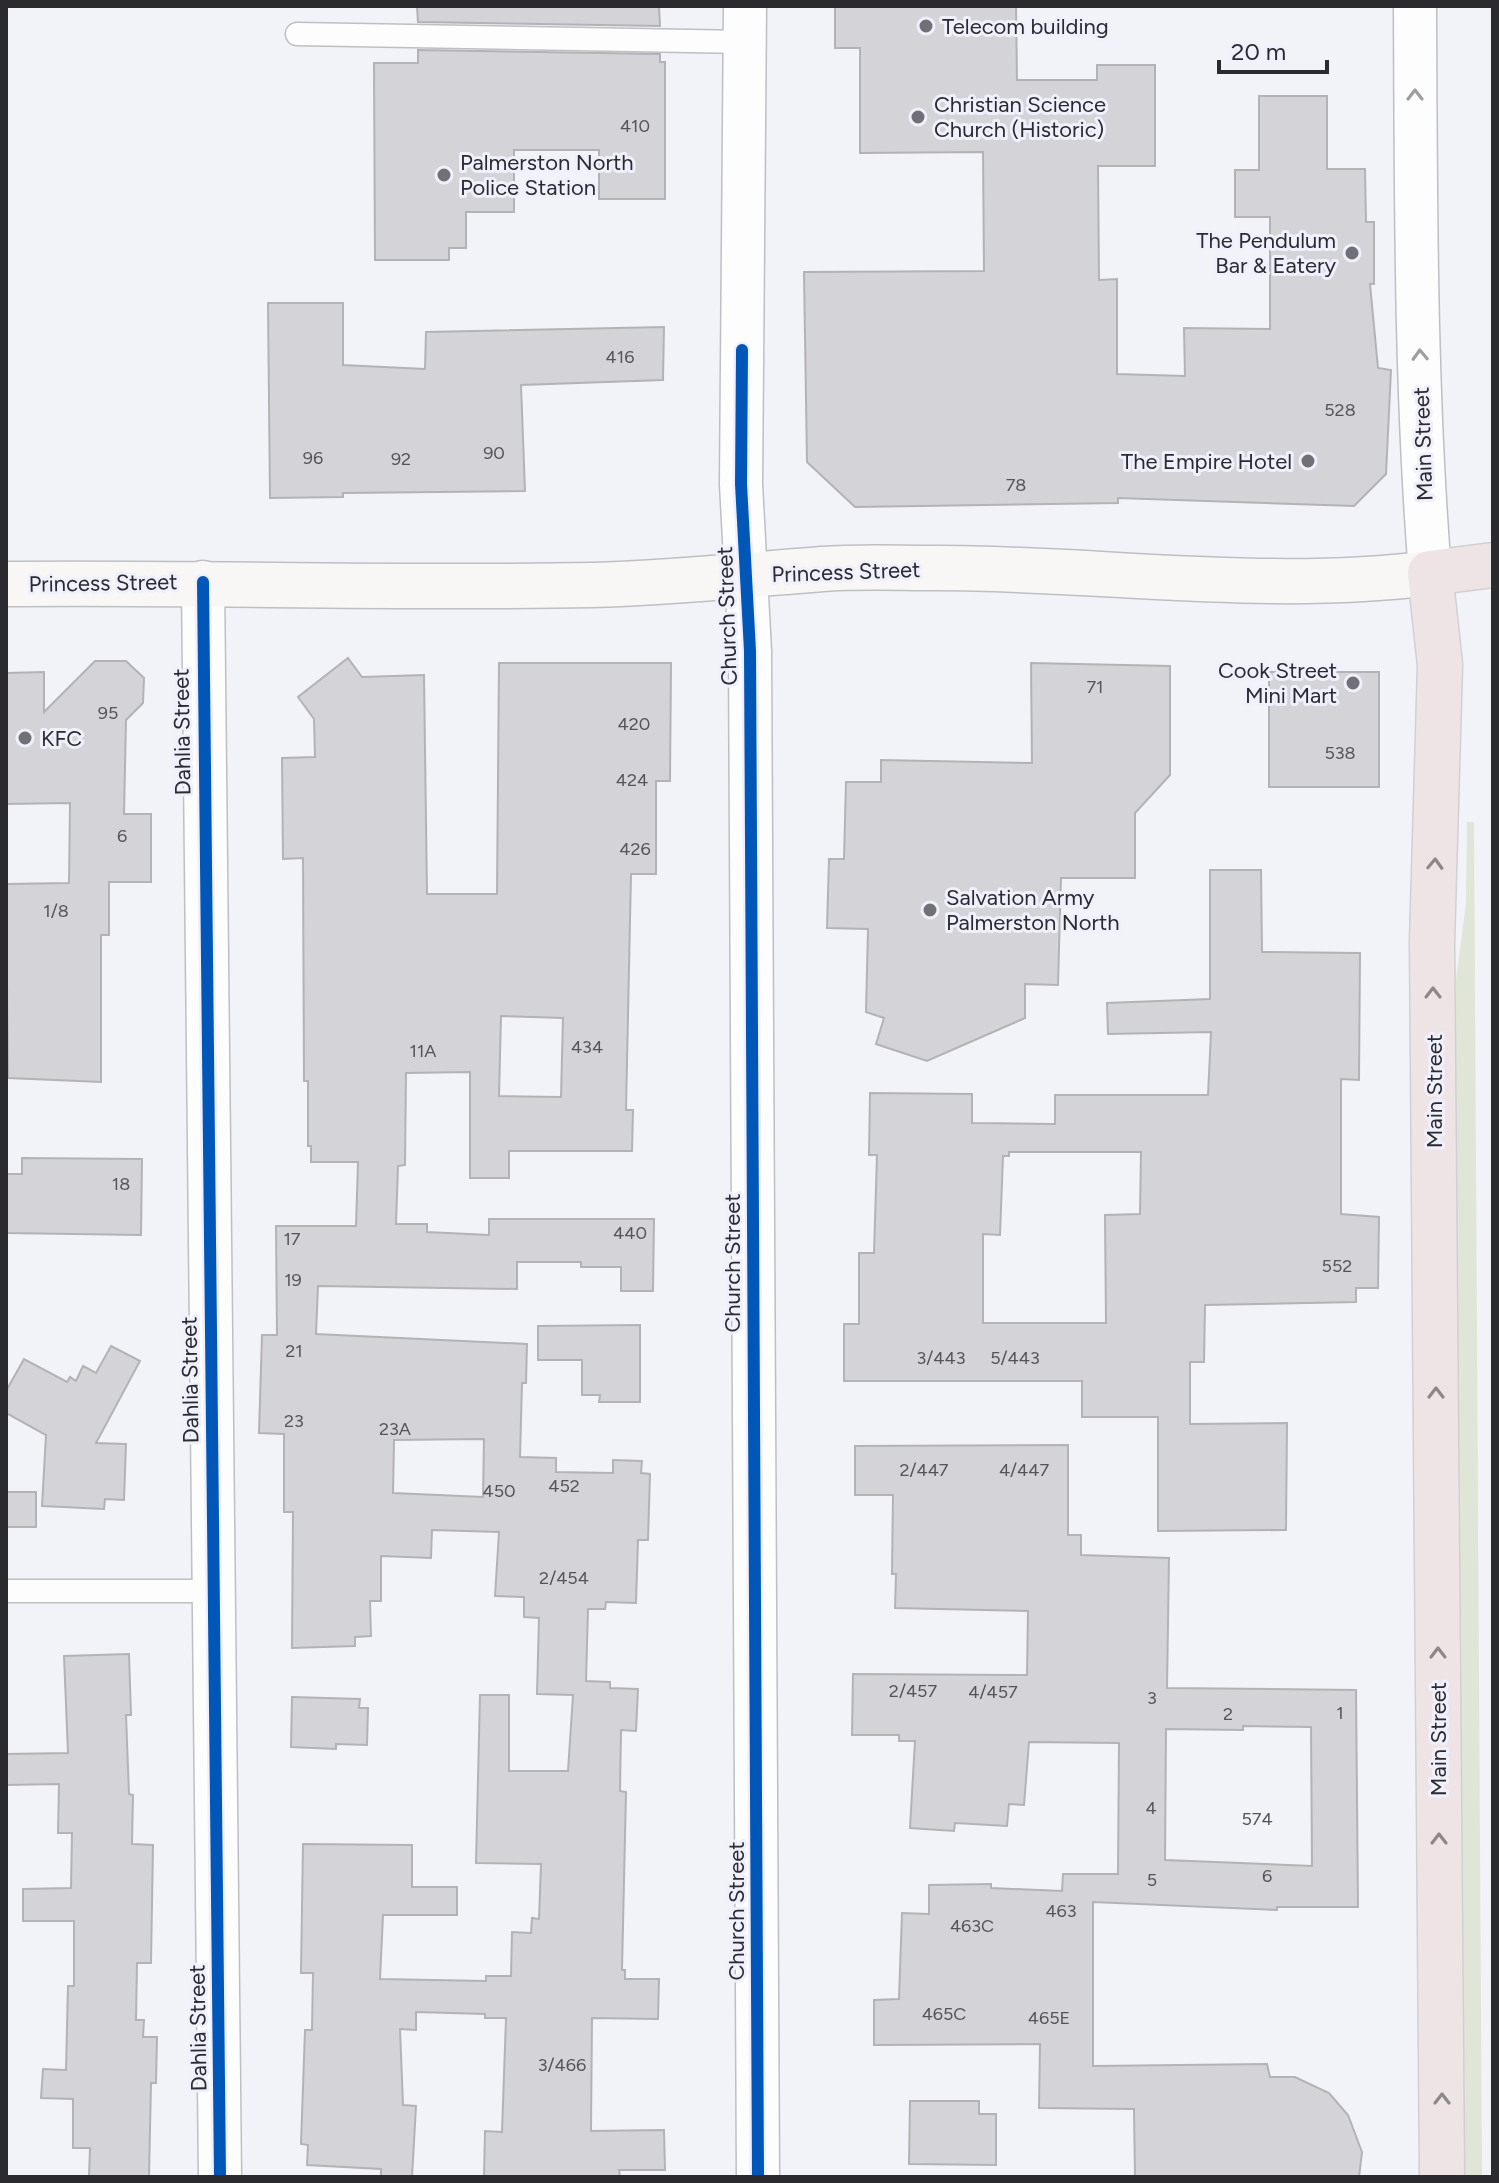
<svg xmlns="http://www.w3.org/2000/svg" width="1499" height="2183" font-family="Figtree,sans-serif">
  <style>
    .green { fill: #dfe6d7 }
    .building { fill: #d4d3d7; stroke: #b3b2b6; stroke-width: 2; fill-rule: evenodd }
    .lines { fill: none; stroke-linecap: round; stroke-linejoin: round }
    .lane-casing { stroke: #bebfc3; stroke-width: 25 }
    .street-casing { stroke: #bebfc3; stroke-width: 45 }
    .secondary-casing { stroke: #bebfc3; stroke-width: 47 }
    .highway-casing { stroke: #d0d0d3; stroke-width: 47 }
    .lane { stroke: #fdfdfe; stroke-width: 22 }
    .street { stroke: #fdfdfe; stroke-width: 42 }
    .secondary { stroke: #f9f6f6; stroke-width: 44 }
    .highway { stroke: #efe4e5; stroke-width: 44 }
    .cycleway-casing { stroke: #eff0fc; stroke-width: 17 }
    .cycleway { stroke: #0057b8; stroke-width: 12 }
    .oneway { stroke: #9e9ea1 }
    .oneway2 { stroke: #8c878a }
    .poi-dot { fill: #707076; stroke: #eff0fc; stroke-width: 3 }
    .labels { text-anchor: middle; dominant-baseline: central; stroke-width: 6; stroke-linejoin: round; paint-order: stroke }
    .number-label { font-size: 18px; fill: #545459 }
    .poi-label { font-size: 22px; fill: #2a2a2f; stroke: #eff0fc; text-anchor: start }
    .street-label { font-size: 22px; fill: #2a2a2f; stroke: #eff0fc }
  </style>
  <rect width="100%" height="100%" fill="#f2f3f9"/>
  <polygon class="green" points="1467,822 1474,822 1482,2177 1463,2177 1455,987 1466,903"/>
  <g class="building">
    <polygon points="417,6 659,6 660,26 418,22"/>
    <polygon points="835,6 1016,6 1017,80 1097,80 1097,65 1155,65 1155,166 1098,166 1099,280 1117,279 1117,374 1185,376 1184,328 1270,329 1270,217 1235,217 1235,170 1259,170 1259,96 1327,96 1327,169 1365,169 1366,222 1374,222 1374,284 1370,284 1378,368 1391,370 1386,474 1354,506 1118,498 1118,503 855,507 807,462 804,272 984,271 983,152 860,153 860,48 835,48"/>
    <polygon points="418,50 660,54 660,62 665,62 665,199 599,199 599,150 514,150 514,212 466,212 466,248 449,248 449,260 375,260 374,63 418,63"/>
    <polygon points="268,303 343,303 343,365 425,369 426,332 664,327 663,380 521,385 525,491 343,493 343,497 270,498"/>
    <path d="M348 658 362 677 424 675 427 894H497L499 663H671L670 781H656V874H631L626 1110H633L632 1151H509V1178H470V1072L406 1073 405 1165 398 1166 396 1224H427V1232L489 1235V1219H654L653 1291H621V1267H581V1262H517V1289L318 1286 316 1334 527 1344 526 1383H522L520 1457 556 1458V1472L613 1473V1460L642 1461 641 1473 650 1474 648 1540H638L636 1603 606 1602 605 1609H588L586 1681 610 1682V1688L638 1689 636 1731 621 1730 620 1791 626 1792 622 1970H625V1979H659L658 2019 592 2018 591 2131 664 2130 665 2170H619L620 2177H484L485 2131 502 2132 506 2018H485V2014L416 2012V2030L400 2029 403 2105 416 2106 412 2177H381V2169L307 2165 308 2145 301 2144 305 2030H312L313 1973H301L303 1844 412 1845V1887H457V1915H383L380 1979 486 1981V1976H511L512 1932 531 1933 532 1918 539 1919 541 1864 476 1863 480 1695H509V1771H568L573 1695 537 1694 539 1618 524 1617V1597L495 1596 499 1532 432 1530 431 1558 381 1556V1601H370L371 1636 355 1637V1646L292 1648 293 1512H284V1434L259 1433 262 1335H277L276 1226H356L358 1162H311V1146H308V1081H304L303 858 283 859 282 758 315 757 314 719 298 697ZM501 1016 563 1018 561 1097 499 1096ZM484 1439 483 1497 393 1493 394 1440Z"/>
    <polygon points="95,661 126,661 144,678 143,703 126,720 124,814 151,814 151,882 109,882 109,935 101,935 101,1082 8,1078 6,884 69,883 70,803 6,804 6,673 44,672 44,712"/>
    <polygon points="1031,663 1170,666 1170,775 1135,813 1135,878 1061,878 1058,985 1025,984 1025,1018 927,1061 876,1044 884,1018 866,1012 868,929 827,928 829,859 844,859 846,782 881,782 881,760 1032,763"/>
    <rect x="1269" y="672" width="110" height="115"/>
    <path d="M1210 870H1261L1262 952 1360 953 1359 1080 1341 1079V1214L1379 1217 1378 1288H1356V1302L1205 1305 1204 1362H1190V1424L1287 1423 1286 1530 1158 1531V1417H1082V1381H844V1324H859V1253H874L877 1155H869L870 1093 972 1094V1123L1055 1124V1095H1208L1211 1032 1108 1034 1107 1003 1210 999ZM1009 1152H1141L1140 1214 1105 1215 1106 1323H983V1234L1000 1235 1003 1156H1009Z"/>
    <polygon points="22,1158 142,1159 141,1235 6,1233 6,1174 22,1174"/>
    <polygon points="640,1325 640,1402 599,1402 600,1395 582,1395 582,1360 538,1360 538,1326"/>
    <polygon points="111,1346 140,1361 96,1443 126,1444 124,1500 105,1499 104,1509 42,1506 46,1435 6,1413 6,1391 24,1359 67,1382 70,1377 76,1381 83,1366 96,1373"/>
    <path d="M1068 1445V1535H1081V1555L1169 1558 1167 1688 1356 1690 1358 1907H1277V1910L1093 1902V2066L1267 2064 1270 2077H1295L1329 2093 1348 2115 1362 2152 1359 2177H1135L1134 2109 1039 2108 1040 2044 874 2045V2000L899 1999 902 1913 929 1914V1885L991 1884V1888L1062 1891 1063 1874H1118L1119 1743 1029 1742 1024 1805 1009 1804 1007 1826 955 1823 954 1831 910 1828 915 1741H899V1735H852L853 1674 1027 1675 1028 1611 895 1608 896 1574H892L893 1495H855V1446ZM1243 1726 1311 1727 1312 1866 1165 1860 1166 1729 1243 1730Z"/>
    <rect x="6" y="1492" width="30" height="35"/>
    <polygon points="129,1654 131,1715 126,1715 129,1794 133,1795 132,1844 153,1845 151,1963 137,1963 136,2020 144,2020 143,2037 157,2037 156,2083 151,2083 149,2177 89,2177 90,2148 73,2148 73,2099 41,2098 43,2069 66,2070 68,1986 74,1986 74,1921 23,1921 23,1889 71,1888 72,1833 58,1833 59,1784 6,1785 6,1754 68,1753 64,1656"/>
    <polygon points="292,1697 360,1699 359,1708 368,1708 367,1745 336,1744 336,1749 291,1747"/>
    <polygon points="910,2101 979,2101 979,2114 996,2114 996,2165 909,2164"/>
  </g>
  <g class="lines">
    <defs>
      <g id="lane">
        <polyline points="297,34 745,42"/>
        <polyline points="6,1591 213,1591"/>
      </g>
      <g id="street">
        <polyline points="745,6 741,484 750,651 758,2177"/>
        <path d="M1415 6C1416 195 1415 384 1430 573"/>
        <polyline points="203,582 220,2177"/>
      </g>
      <path id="secondary" d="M6 584C202 582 398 589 593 585 670 583 745 575 822 569 860 566 899 568 937 568 1101 568 1266 594 1430 573"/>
      <polyline id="highway" points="1442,2177 1432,942 1440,665 1430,573 1493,565"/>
    </defs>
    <use href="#lane" class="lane-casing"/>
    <use href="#street" class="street-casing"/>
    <use href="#secondary" class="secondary-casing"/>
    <use href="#highway" class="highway-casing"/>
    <use href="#lane" class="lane"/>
    <use href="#street" class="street"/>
    <use href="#secondary" class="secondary"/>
    <use href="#highway" class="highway"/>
    <defs>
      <g id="cycleway">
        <polyline points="742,350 741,484 750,651 758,2177"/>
        <polyline points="203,582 220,2177"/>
      </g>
    </defs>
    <use href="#cycleway" class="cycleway-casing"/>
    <use href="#cycleway" class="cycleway"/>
  </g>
  <defs><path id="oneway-chevron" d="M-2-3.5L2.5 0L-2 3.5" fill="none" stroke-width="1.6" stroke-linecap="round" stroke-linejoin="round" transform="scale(2)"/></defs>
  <g class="oneway">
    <use href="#oneway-chevron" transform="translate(1415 95) rotate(-90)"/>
    <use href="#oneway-chevron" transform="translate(1420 355) rotate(-92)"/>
  </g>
  <g class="oneway2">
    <use href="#oneway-chevron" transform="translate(1435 864) rotate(-88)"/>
    <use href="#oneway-chevron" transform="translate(1433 993) rotate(-90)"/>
    <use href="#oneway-chevron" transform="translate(1436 1393) rotate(-90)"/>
    <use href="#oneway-chevron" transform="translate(1438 1653) rotate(-90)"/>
    <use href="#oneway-chevron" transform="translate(1439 1839) rotate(-90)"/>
    <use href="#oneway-chevron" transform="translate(1442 2099) rotate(-90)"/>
  </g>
  <g class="poi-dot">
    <circle cx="926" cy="26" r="8"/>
    <circle cx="918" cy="117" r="8"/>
    <circle cx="444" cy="175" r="8"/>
    <circle cx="1352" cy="253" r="8"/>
    <circle cx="1308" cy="461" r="8"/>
    <circle cx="1353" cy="683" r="8"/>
    <circle cx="25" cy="738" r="8"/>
    <circle cx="930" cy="910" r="8"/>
  </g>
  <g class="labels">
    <g class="number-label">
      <text x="635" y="126">410</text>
      <text x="620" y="357">416</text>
      <text x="1340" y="410">528</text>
      <text x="494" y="453">90</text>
      <text x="313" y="458">96</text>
      <text x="401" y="459">92</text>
      <text x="1016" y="485">78</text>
      <text x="1095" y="687">71</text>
      <text x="108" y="713">95</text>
      <text x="634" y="724">420</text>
      <text x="1340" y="753">538</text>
      <text x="632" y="780">424</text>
      <text x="122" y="836">6</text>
      <text x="635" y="849">426</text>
      <text x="56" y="911">1/8</text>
      <text x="587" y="1047">434</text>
      <text x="423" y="1051">11A</text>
      <text x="121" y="1184">18</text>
      <text x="630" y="1233">440</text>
      <text x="292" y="1239">17</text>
      <text x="1337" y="1266">552</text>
      <text x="293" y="1280">19</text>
      <text x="294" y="1351">21</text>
      <text x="941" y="1358">3/443</text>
      <text x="1015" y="1358">5/443</text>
      <text x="294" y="1421">23</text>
      <text x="395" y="1429">23A</text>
      <text x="924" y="1470">2/447</text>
      <text x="1024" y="1470">4/447</text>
      <text x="564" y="1486">452</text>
      <text x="499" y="1491">450</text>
      <text x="564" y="1578">2/454</text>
      <text x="913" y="1691">2/457</text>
      <text x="993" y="1692">4/457</text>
      <text x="1152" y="1698">3</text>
      <text x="1340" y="1713">1</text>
      <text x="1228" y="1714">2</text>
      <text x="1151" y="1808">4</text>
      <text x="1257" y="1819">574</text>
      <text x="1267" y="1876">6</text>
      <text x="1152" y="1880">5</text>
      <text x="1061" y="1911">463</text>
      <text x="972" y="1926">463C</text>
      <text x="944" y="2014">465C</text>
      <text x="1049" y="2018">465E</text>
      <text x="562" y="2065">3/466</text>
    </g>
    <g class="poi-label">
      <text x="942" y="26">Telecom building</text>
      <text x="934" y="104">Christian Science<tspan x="934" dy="25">Church (Historic)</tspan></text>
      <text x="460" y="162">Palmerston North<tspan x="460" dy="25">Police Station</tspan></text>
      <text x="1336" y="240" text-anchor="end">The Pendulum<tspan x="1336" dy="25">Bar &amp; Eatery</tspan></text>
      <text x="1292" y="461" text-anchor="end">The Empire Hotel</text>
      <text x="1337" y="670" text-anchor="end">Cook Street<tspan x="1337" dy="25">Mini Mart</tspan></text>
      <text x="41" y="738">KFC</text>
      <text x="946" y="897">Salvation Army<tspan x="946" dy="25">Palmerston North</tspan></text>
    </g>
    <g class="street-label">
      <text transform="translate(1423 444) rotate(-92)">Main Street</text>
      <text transform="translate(846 572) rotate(-2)">Princess Street</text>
      <text transform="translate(103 583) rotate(-1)">Princess Street</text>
      <text transform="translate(727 616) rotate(-92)">Church Street</text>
      <text transform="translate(182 732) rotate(-91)">Dahlia Street</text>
      <text transform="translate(1434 1091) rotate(-90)">Main Street</text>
      <text transform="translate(732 1263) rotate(-90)">Church Street</text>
      <text transform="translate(190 1380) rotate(-91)">Dahlia Street</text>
      <text transform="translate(1438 1739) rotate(-90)">Main Street</text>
      <text transform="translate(736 1911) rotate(-90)">Church Street</text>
      <text transform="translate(198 2028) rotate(-91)">Dahlia Street</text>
    </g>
  </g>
  <rect width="1499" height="2183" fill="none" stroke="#2a2a2f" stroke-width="16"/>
  <path d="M1219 60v12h108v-12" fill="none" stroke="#2a2a2f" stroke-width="4"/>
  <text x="1231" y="60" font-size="24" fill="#2a2a2f" stroke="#eff0fc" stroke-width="6" paint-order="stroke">20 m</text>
</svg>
